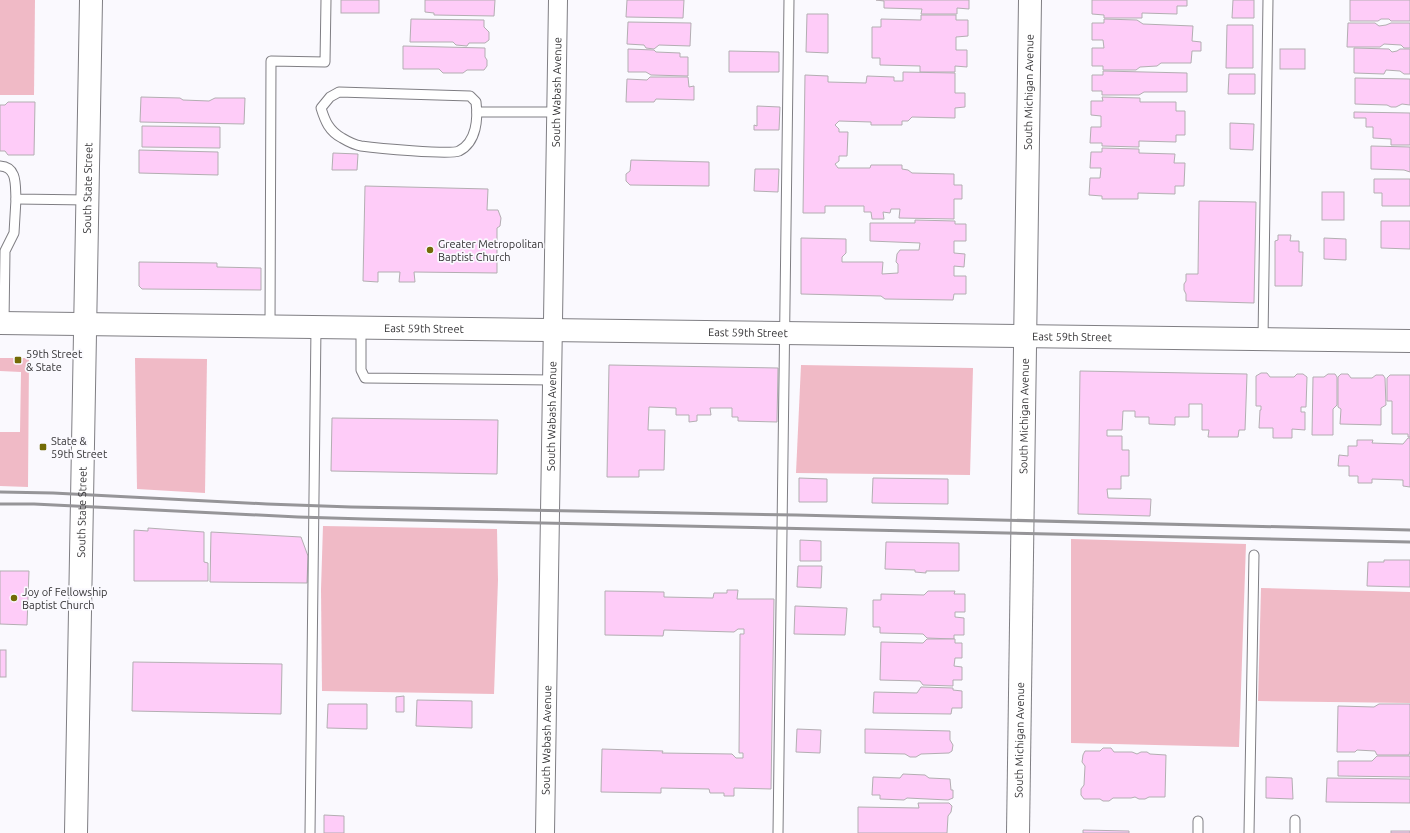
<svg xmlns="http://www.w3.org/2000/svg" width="1410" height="833" font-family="Ubuntu,sans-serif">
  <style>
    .green { fill: #f0bac6 }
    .building { fill: #feccf8; stroke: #b3aeb2 }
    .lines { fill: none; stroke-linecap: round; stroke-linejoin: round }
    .service-casing { stroke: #7f7e83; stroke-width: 11 }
    .minor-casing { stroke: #7f7e83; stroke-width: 20 }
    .tertiary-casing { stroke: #7f7e83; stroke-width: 24 }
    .secondary-casing { stroke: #7f7e83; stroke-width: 24 }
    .service { stroke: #fff; stroke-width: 9 }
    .minor { stroke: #fff; stroke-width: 18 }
    .tertiary { stroke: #fff; stroke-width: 22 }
    .secondary { stroke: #fff; stroke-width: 22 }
    .rail { stroke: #969598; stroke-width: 3 }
    .poi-dot { fill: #726b06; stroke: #faf9fe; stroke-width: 1.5 }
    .labels { text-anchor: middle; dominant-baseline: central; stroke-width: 3.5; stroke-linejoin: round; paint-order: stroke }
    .street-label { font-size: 11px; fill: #343335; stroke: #faf9fe }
    .poi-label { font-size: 11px; fill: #343335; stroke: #faf9fe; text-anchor: start }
  </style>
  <rect width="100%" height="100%" fill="#faf9fe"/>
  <g class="green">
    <polygon points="0,0 35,0 34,95 0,95"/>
    <polygon points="0,358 29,358 28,487 0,486 0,432 20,432 21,372 0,371"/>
    <polygon points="135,358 207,359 205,493 137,489"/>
    <polygon points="801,365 973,368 970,475 796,473"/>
    <polygon points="323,526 497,529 498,580 494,694 322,691 321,589"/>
    <polygon points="1071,539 1246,544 1239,747 1071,743"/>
    <polygon points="1261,588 1410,592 1410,703 1258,701"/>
  </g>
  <g class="building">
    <rect x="341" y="0" width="38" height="13"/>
    <polygon points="425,0 495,0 494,16 434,15 434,13 425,12"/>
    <polygon points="627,0 684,0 683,18 626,17"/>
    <polygon points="876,0 969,0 969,9 957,8 957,14 921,14 922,9 884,8 884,1"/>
    <polygon points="1092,0 1187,0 1187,6 1177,6 1177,14 1142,13 1142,18 1104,18 1104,15 1092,14"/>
    <polygon points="1233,0 1254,0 1254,18 1232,18"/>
    <polygon points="1350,0 1410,0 1410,21 1391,21 1389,19 1381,19 1378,21 1350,21"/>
    <polygon points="807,14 828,14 828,53 806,52"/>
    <polygon points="921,15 956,15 956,20 968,20 968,36 956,37 956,50 967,50 967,67 955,66 955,72 920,72 920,66 880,65 880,58 872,58 872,27 881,27 881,19 921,20"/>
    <polygon points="411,19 484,20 484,27 489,32 489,40 485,43 469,43 467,46 456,45 453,42 410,42"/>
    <polygon points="1104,19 1137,20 1143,24 1193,26 1192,41 1201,42 1201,51 1192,51 1191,63 1161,63 1157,66 1140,67 1136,70 1103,70 1103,66 1092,66 1092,48 1104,48 1103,40 1092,40 1092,23 1104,23"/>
    <polygon points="628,22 691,23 690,46 659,45 654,49 646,48 644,45 627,44"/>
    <polygon points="1348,23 1375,23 1379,26 1386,25 1391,23 1410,23 1410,48 1404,48 1401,45 1384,44 1380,47 1347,47"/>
    <polygon points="1227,25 1253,25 1253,68 1226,68"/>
    <polygon points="403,46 485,48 485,57 487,60 487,66 484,70 467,70 463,73 443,73 439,69 403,69"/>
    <polygon points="1354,48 1389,49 1392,52 1397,51 1400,49 1410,49 1410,74 1404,74 1400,71 1386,70 1384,74 1354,73"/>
    <polygon points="628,49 654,50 656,52 680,53 680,57 688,57 688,76 651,75 646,72 628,72"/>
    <rect x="1280" y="49" width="25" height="20"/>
    <polygon points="729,51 779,52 779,72 729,72"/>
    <polygon points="1103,71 1187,73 1187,92 1144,92 1139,95 1102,95 1102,91 1092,91 1092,75 1103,75"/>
    <polygon points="903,72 955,73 955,93 965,93 965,107 955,108 955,118 912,117 908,121 902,121 902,125 871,125 871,122 839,121 835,125 839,129 839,132 848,132 847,156 839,156 839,161 835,164 838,168 870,168 871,165 902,165 902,169 908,170 912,173 954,174 954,185 962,185 962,199 954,199 954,219 899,218 900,209 891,209 890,213 883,212 884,219 872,219 871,212 864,212 864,206 825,206 825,213 803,213 805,75 828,76 828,82 866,83 867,76 894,77 894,81 903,81"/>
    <polygon points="1229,74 1255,74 1255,94 1228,94"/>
    <polygon points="650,77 688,77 689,87 694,86 694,100 656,99 654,102 626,102 627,79 647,80"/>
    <polygon points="1355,78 1410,79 1410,105 1402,104 1396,107 1391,107 1387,105 1355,104"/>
    <polygon points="141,97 180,98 183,100 209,101 215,98 245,98 244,124 140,122"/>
    <polygon points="1102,97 1140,98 1140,102 1176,102 1176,111 1185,111 1185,135 1176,135 1176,142 1139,141 1139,147 1102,146 1102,143 1090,143 1091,127 1101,127 1101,116 1091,115 1091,101 1103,101"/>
    <polygon points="8,102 35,102 34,155 8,155 5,151 0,151 0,105 5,105"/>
    <polygon points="757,106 780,107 779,130 754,130 754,125 757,126"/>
    <polygon points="1354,112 1410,113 1410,145 1391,145 1391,139 1373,138 1373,127 1366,127 1366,118 1354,118"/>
    <polygon points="1230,123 1254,124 1253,150 1230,149"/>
    <polygon points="142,126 220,127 220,148 142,147"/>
    <polygon points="1371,146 1410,147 1410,172 1404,170 1371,169"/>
    <polygon points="1102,148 1139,149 1139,153 1175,154 1174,163 1185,163 1184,186 1175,186 1175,194 1138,193 1138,199 1102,199 1102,196 1089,195 1090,178 1100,178 1101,168 1090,168 1091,152 1102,152"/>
    <polygon points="139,150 218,152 218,175 139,173"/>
    <polygon points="333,153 358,154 357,170 332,170"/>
    <polygon points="631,160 709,162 709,186 630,185 626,181 626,174 630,171"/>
    <polygon points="755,169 779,169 778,192 754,191"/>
    <polygon points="1374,179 1410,179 1410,206 1382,206 1382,193 1374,193"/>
    <polygon points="365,186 488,189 487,210 498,210 501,218 500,226 497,228 497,273 414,272 415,282 399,282 400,272 378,272 378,282 363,281"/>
    <rect x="1322" y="192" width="22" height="28"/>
    <polygon points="1199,201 1256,202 1254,303 1186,301 1186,294 1184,290 1184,284 1186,281 1186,274 1198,274"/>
    <polygon points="915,220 955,221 955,224 966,224 966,241 954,241 954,253 965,254 964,267 954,266 954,276 966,276 966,294 954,294 953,300 885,299 881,296 801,294 801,238 846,239 846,253 842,257 842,262 883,262 882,274 898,273 898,264 896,262 897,254 900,250 919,250 920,243 870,241 870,223 915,223"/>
    <polygon points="1381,221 1410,221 1410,249 1381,248"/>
    <polygon points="1278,235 1291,235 1290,241 1299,241 1299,252 1303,252 1302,286 1275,286 1275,241 1278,240"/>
    <polygon points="1324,238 1346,239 1346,260 1324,259"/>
    <polygon points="139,262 217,263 217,267 261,268 261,290 142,289 139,286"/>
    <polygon points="609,365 778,368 777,422 738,421 738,417 732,417 732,408 710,408 711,415 697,415 697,421 689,422 689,415 676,415 676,408 649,407 648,430 665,430 664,470 639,470 639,477 607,477"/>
    <polygon points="1080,371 1247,374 1245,430 1239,430 1238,437 1208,437 1209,430 1202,430 1202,404 1189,404 1189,417 1175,417 1175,425 1149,424 1149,417 1135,417 1135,411 1123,411 1122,430 1107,430 1107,436 1122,436 1122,450 1129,450 1129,476 1121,476 1121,489 1107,489 1108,498 1151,499 1150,516 1078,514"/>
    <polygon points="1261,373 1267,373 1270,377 1294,377 1297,374 1303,374 1307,377 1306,407 1301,407 1301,412 1305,412 1305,430 1292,429 1292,438 1273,438 1273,428 1259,428 1260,410 1261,410 1261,406 1256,406 1256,376"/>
    <polygon points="1328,374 1335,374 1337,377 1337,405 1333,409 1333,435 1312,435 1313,377 1324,377"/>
    <polygon points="1341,374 1348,374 1351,378 1372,378 1376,375 1383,375 1385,378 1386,405 1381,408 1381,425 1340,424 1341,409 1338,407 1338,377"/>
    <polygon points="1390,375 1410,375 1410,437 1408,437 1408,434 1392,434 1392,401 1387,401 1387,378"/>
    <polygon points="332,418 498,420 497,474 331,471"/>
    <polygon points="1408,438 1410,438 1410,487 1403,486 1403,480 1372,479 1372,483 1358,483 1358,476 1349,476 1349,466 1338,466 1339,455 1348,456 1348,446 1357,446 1357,440 1373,440 1372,443 1403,444"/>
    <polygon points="799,478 827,479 827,502 799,502"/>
    <polygon points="873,478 948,479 948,504 872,503"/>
    <polygon points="148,528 204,532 204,562 208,563 208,581 134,581 134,530 148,531"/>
    <polygon points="211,532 301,537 308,556 307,583 210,582"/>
    <polygon points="800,540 821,541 821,561 800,561"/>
    <polygon points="886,542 959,543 959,571 926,571 926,573 915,572 915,570 885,569"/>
    <polygon points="1384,560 1410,560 1410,587 1367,586 1368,562 1384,562"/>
    <polygon points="798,566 822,566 821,588 797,587"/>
    <polygon points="0,571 29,571 27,625 0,624"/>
    <polygon points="727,590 738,590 737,599 774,599 771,789 734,788 734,796 724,796 724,793 710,793 709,789 661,788 661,793 601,792 602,749 663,751 662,753 732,754 736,758 743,758 743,753 739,753 740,634 744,634 744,629 738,629 734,632 664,630 663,636 605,635 605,591 664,592 664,597 713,598 714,593 727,593"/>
    <polygon points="928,591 955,591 954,594 965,594 965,612 955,612 955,617 964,618 964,635 954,635 954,639 927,638 923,634 880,633 880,627 873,627 873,600 881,600 881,594 924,595"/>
    <polygon points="795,606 847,608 845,635 794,634"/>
    <polygon points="927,639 955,639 955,643 962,643 962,658 955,658 954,666 962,667 962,680 953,680 953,686 923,685 920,681 880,680 881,642 923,643"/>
    <rect x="0" y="650" width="6" height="27"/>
    <polygon points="133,662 282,664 281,714 132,711"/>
    <polygon points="921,687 953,688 953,690 962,691 962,708 952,708 951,714 873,713 874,692 917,693"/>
    <polygon points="404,696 404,712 396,712 396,697"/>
    <polygon points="417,700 472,701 472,728 416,726"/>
    <polygon points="328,704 367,704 367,729 327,728"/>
    <polygon points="1379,704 1410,704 1410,751 1409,755 1377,755 1375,751 1357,750 1355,752 1337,752 1338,706 1374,707"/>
    <polygon points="797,729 821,730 820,753 796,752"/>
    <polygon points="865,729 950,731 950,740 953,745 952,751 949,753 921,754 916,757 910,757 905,754 865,753"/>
    <polygon points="1103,748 1111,748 1114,752 1132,752 1137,754 1141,752 1147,752 1150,754 1166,755 1165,797 1149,797 1145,799 1139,799 1135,797 1131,798 1113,798 1109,801 1103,801 1100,799 1084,799 1081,795 1081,789 1084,785 1085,766 1082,762 1083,755 1085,751 1100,751"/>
    <polygon points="1377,756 1410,756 1410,777 1338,776 1338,761 1372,761"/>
    <polygon points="903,774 925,775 929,778 950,779 951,790 953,790 953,798 948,800 907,798 904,800 880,799 880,795 872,795 873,777 900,778"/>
    <polygon points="1266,777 1292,778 1293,799 1266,798"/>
    <polygon points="1327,778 1410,779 1410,803 1326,802"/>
    <polygon points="918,803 949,803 952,806 951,812 948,816 947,833 858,833 858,807 919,808"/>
    <polygon points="324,815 344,816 344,833 324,833"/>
    <polygon points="1083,830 1129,831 1129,833 1083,833"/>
    <rect x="1391" y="831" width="19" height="2"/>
  </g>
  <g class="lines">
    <defs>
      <g id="service">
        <path d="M339 92 470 96 476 102C478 118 477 142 459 151 449 155 376 148 361 146 355 145 347 141 342 138 329 131 325 121 321 108L330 97Z"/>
        <polyline points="477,112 556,112"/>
        <path d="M0 166C18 167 15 186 16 199L88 200"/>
        <polyline points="4,323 5,251 14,233 16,199"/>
        <polyline points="270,326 271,61 325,62 326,0"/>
        <polyline points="361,327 361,370 365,378 552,380"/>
        <polyline points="1263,339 1268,0"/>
        <polyline points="310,833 316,327"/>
        <polyline points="778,833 789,0"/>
        <polyline points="1198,833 1198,821"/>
        <polyline points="1249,833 1254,555"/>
        <polyline points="1295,833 1295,820"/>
      </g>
      <g id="minor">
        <path id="s1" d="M545 833 558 0"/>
      </g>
      <g id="tertiary">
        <path id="s2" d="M0 323 1410 341"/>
        <path id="s3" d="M1018 833 1030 0"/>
      </g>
      <g id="secondary">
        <path id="s4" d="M76 833 91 0"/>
      </g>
    </defs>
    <use href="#service" class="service-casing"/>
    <use href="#minor" class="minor-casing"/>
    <use href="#tertiary" class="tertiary-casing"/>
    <use href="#secondary" class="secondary-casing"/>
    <use href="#service" class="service"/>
    <use href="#minor" class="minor"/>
    <use href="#tertiary" class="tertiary"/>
    <use href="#secondary" class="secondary"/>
    <g class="rail">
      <polyline points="0,492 53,493 267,504 351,507 796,515 1410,530"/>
      <polyline points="0,504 34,504 298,517 365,519 1410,542"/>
    </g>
  </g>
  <g class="poi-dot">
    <circle cx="430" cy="250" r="4"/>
    <rect x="14" y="356" width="8" height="8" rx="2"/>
    <rect x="39" y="443" width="8" height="8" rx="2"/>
    <circle cx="14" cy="598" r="4"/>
  </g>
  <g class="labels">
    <g class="street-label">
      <text stroke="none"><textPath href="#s1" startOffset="741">South Wabash Avenue</textPath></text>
      <text stroke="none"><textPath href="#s3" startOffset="741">South Michigan Avenue</textPath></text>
      <text stroke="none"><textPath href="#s4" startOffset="645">South State Street</textPath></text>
      <text stroke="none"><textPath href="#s2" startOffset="424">East 59th Street</textPath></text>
      <text stroke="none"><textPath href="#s2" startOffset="748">East 59th Street</textPath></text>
      <text stroke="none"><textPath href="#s2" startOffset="1072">East 59th Street</textPath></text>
      <text stroke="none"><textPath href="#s1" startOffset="417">South Wabash Avenue</textPath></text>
      <text stroke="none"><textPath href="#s3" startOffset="417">South Michigan Avenue</textPath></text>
      <text stroke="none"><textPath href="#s4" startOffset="321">South State Street</textPath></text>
      <text stroke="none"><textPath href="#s1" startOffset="93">South Wabash Avenue</textPath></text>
      <text stroke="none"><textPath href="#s3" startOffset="93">South Michigan Avenue</textPath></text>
    </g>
    <g class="poi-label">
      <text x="438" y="244">Greater Metropolitan<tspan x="438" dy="13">Baptist Church</tspan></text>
      <text x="26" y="354">59th Street<tspan x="26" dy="13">&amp; State</tspan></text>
      <text x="51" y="441">State &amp;<tspan x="51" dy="13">59th Street</tspan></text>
      <text x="22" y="592">Joy of Fellowship<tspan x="22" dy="13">Baptist Church</tspan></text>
    </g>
  </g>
</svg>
